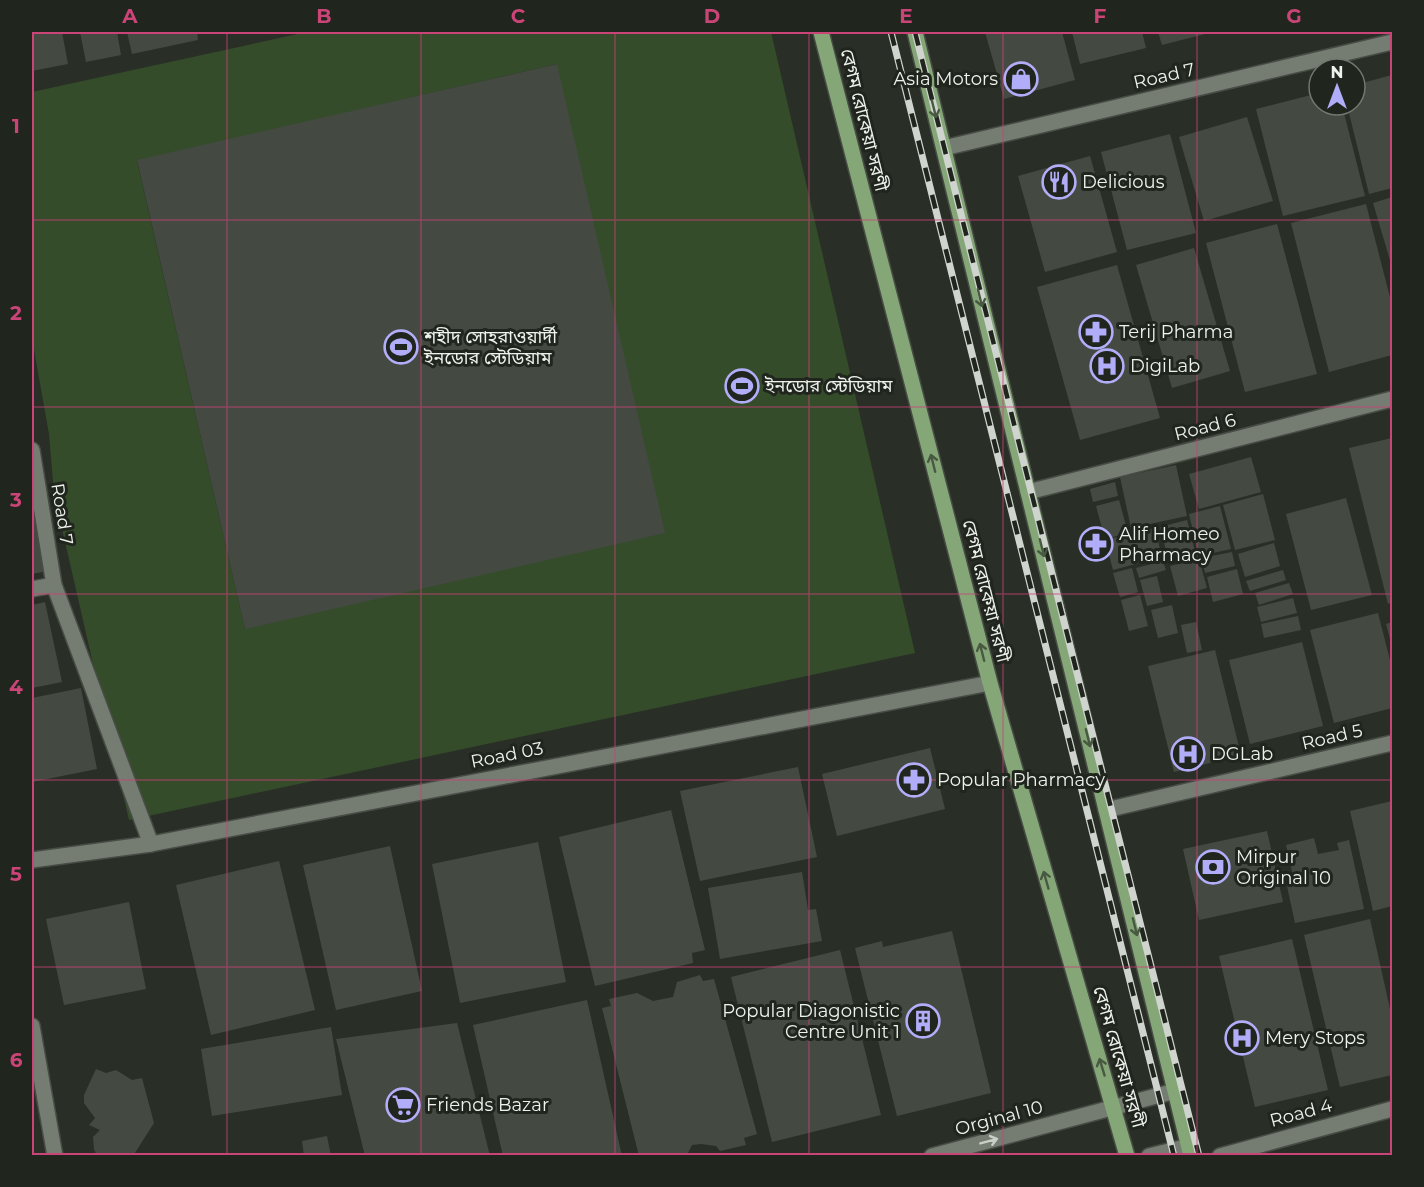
<svg xmlns="http://www.w3.org/2000/svg" width="1424" height="1187" font-family="Montserrat,'Noto Sans Bengali',sans-serif">
  <style>
    .green { fill: #354c2b; fill-rule: evenodd }
    .building { fill: #444a42 }
    .lines { fill: none; stroke-linecap: round; stroke-linejoin: round }
    .minor-casing { stroke: #474c45; stroke-width: 18 }
    .major-casing { stroke: #474c45; stroke-width: 18 }
    .minor { stroke: #757c72; stroke-width: 15 }
    .major { stroke: #85a777; stroke-width: 15 }
    .rail-casing { stroke: #cfd4ce; stroke-width: 7 }
    .rail { stroke: #20251d; stroke-width: 4.5; stroke-dasharray: 14; stroke-linecap: butt }
    .oneway { stroke: #485941 }
    .oneway2 { stroke: #cacfc8 }
    .grid { fill: none; stroke: #cb4478; stroke-width: 1.5; stroke-opacity: 0.55 }
    .labels { text-anchor: middle; dominant-baseline: central; stroke-width: 6; stroke-linejoin: round; paint-order: stroke }
    .street-label { font-size: 18px; fill: #eef2ed; stroke: #20251d }
    .poi-label { font-size: 18px; fill: #eef2ed; stroke: #20251d; text-anchor: start }
    .neatline { fill: none; stroke: #cb4478; stroke-width: 2 }
    .grid-label { font-size: 20px; text-anchor: middle; font-weight: bold; fill: #cb4478 }
  </style>
  <rect width="100%" height="100%" fill="#292f27"/>
  <path class="green" d="M307 32H771L915 653 129 820 54 494 49 434 32 338V92ZM557 64 245 629 137 161Z"/>
  <g class="building">
    <polygon points="32,32 62,32 68,64 32,71"/>
    <polygon points="80,32 117,32 121,55 86,62"/>
    <polygon points="127,32 197,32 198,40 132,54"/>
    <polygon points="985,32 1062,32 1075,80 1004,99"/>
    <polygon points="1072,32 1142,32 1146,48 1080,64"/>
    <polygon points="1158,32 1213,32 1162,45"/>
    <polygon points="557,64 665,533 245,629 137,160"/>
    <polygon points="1392,75 1392,188 1369,194 1347,105 1355,105 1355,85"/>
    <polygon points="1319,93 1319,105 1342,105 1365,196 1283,216 1256,109"/>
    <polygon points="1247,117 1273,201 1204,221 1179,137"/>
    <polygon points="1170,134 1196,233 1127,250 1101,152"/>
    <polygon points="1090,156 1117,252 1045,272 1018,176"/>
    <polygon points="1392,197 1392,267 1373,203"/>
    <polygon points="1366,204 1392,305 1392,355 1329,372 1291,223"/>
    <polygon points="1277,224 1317,374 1245,392 1206,243"/>
    <polygon points="1194,248 1230,371 1172,388 1136,265"/>
    <polygon points="1117,265 1160,418 1080,440 1037,287"/>
    <polygon points="1392,438 1392,602 1388,604 1349,448"/>
    <polygon points="1251,457 1261,492 1199,509 1189,474"/>
    <polygon points="1176,465 1187,516 1131,528 1120,477"/>
    <polygon points="1115,482 1118,496 1093,502 1090,489"/>
    <polygon points="38,494 53,570 32,574 32,495"/>
    <polygon points="1263,494 1275,540 1235,550 1223,505"/>
    <polygon points="1346,498 1372,595 1311,610 1286,514"/>
    <polygon points="1119,500 1128,533 1105,539 1096,506"/>
    <polygon points="1220,506 1231,549 1199,556 1189,514"/>
    <polygon points="1187,520 1196,555 1169,562 1160,527"/>
    <polygon points="1155,528 1162,557 1113,570 1105,540"/>
    <polygon points="1274,543 1280,566 1245,577 1238,554"/>
    <polygon points="1232,552 1235,566 1205,573 1202,558"/>
    <polygon points="1199,559 1207,588 1178,596 1170,566"/>
    <polygon points="1163,561 1166,570 1139,578 1136,568"/>
    <polygon points="1132,568 1138,592 1120,597 1113,573"/>
    <polygon points="1237,569 1243,594 1213,602 1207,577"/>
    <polygon points="1283,570 1286,580 1250,591 1246,581"/>
    <polygon points="1157,576 1163,602 1147,606 1140,580"/>
    <polygon points="1289,583 1293,594 1259,605 1255,593"/>
    <polygon points="1140,595 1148,626 1129,631 1121,600"/>
    <polygon points="1293,598 1297,613 1261,622 1257,607"/>
    <polygon points="45,602 62,682 32,688 32,605"/>
    <polygon points="1172,605 1178,633 1158,638 1151,610"/>
    <polygon points="1378,613 1392,668 1392,708 1334,723 1310,630"/>
    <polygon points="1298,616 1301,630 1264,638 1261,624"/>
    <polygon points="1196,622 1202,650 1187,653 1181,625"/>
    <polygon points="1392,622 1392,646 1386,624"/>
    <polygon points="1302,642 1323,726 1250,744 1229,660"/>
    <polygon points="1215,650 1241,755 1174,772 1148,666"/>
    <polygon points="81,688 97,769 32,782 32,698"/>
    <polygon points="930,748 945,809 837,836 822,774"/>
    <polygon points="798,767 817,857 700,881 680,791"/>
    <polygon points="1392,801 1392,906 1373,911 1350,811"/>
    <polygon points="671,810 705,950 692,953 693,963 595,986 559,837"/>
    <polygon points="1267,831 1283,902 1199,920 1183,849"/>
    <polygon points="1314,838 1318,854 1339,850 1337,843 1349,840 1364,909 1295,923 1285,877 1293,876 1286,845"/>
    <polygon points="538,842 566,982 460,1003 432,864"/>
    <polygon points="390,846 422,991 336,1010 303,865"/>
    <polygon points="279,861 315,1010 211,1035 176,885"/>
    <polygon points="802,872 808,910 816,909 822,941 720,959 708,888"/>
    <polygon points="129,902 146,989 64,1005 46,919"/>
    <polygon points="1370,919 1392,1018 1392,1075 1340,1087 1304,935"/>
    <polygon points="952,931 991,1093 897,1116 855,948 882,941 883,947"/>
    <polygon points="1292,939 1328,1090 1255,1107 1219,956"/>
    <polygon points="840,950 881,1115 772,1142 731,977"/>
    <polygon points="700,975 703,981 714,979 757,1134 744,1138 746,1145 720,1151 716,1146 701,1144 692,1145 688,1153 681,1156 639,1156 602,1008 611,1006 609,999 637,993 653,1001 673,997 677,982"/>
    <polygon points="587,1000 622,1156 503,1156 473,1025"/>
    <polygon points="457,1023 490,1156 365,1156 336,1039"/>
    <polygon points="331,1027 342,1095 212,1116 201,1049"/>
    <polygon points="96,1069 106,1073 116,1070 132,1080 142,1078 154,1123 133,1156 97,1156 94,1149 93,1137 100,1130 89,1125 95,1118 84,1103 84,1095"/>
    <polygon points="327,1136 331,1156 304,1156 302,1141"/>
  </g>
  <g class="lines">
    <defs>
      <g id="minor">
        <polyline points="944,148 1392,42"/>
        <polyline points="32,450 54,585 151,844"/>
        <polyline points="1028,492 1392,399"/>
        <polyline points="32,589 54,585"/>
        <polyline points="1106,810 1392,743"/>
        <polyline points="32,860 151,844 990,683"/>
        <polyline points="32,1026 55,1156"/>
        <polyline points="932,1156 1175,1091"/>
        <polyline points="1149,1156 1189,1146"/>
        <polyline points="1220,1156 1392,1109"/>
      </g>
      <g id="major">
        <polyline points="821,32 990,683 1127,1156"/>
        <polyline points="915,32 1191,1156"/>
      </g>
    </defs>
    <use href="#minor" class="minor-casing"/>
    <use href="#major" class="major-casing"/>
    <use href="#minor" class="minor"/>
    <use href="#major" class="major"/>
    <defs>
      <g id="rail">
        <polyline points="891,32 1174,1156"/>
        <polyline points="915,32 1199,1156"/>
      </g>
    </defs>
    <use href="#rail" class="rail-casing"/>
    <use href="#rail" class="rail"/>
  </g>
  <defs><path id="oneway-shaft" d="M-6 0H5M1.5-3L5.5 0L1.5 3" fill="none" stroke-width="1.6" stroke-linecap="round" stroke-linejoin="round" transform="scale(1.5)"/></defs>
  <g class="oneway">
    <use href="#oneway-shaft" transform="translate(934 109) rotate(76)"/>
    <use href="#oneway-shaft" transform="translate(980 298) rotate(76)"/>
    <use href="#oneway-shaft" transform="translate(933 463) rotate(-104)"/>
    <use href="#oneway-shaft" transform="translate(1042 548) rotate(76)"/>
    <use href="#oneway-shaft" transform="translate(982 652) rotate(-104)"/>
    <use href="#oneway-shaft" transform="translate(1088 738) rotate(76)"/>
    <use href="#oneway-shaft" transform="translate(1046 880) rotate(-106)"/>
    <use href="#oneway-shaft" transform="translate(1135 927) rotate(76)"/>
    <use href="#oneway-shaft" transform="translate(1102 1067) rotate(-107)"/>
  </g>
  <use class="oneway2" href="#oneway-shaft" transform="translate(989 1141) rotate(-15)"/>
  <path class="grid" d="M227 32V1156M421 32V1156M615 32V1156M809 32V1156M1003 32V1156M1197 32V1156M32 220H1392M32 407H1392M32 594H1392M32 780H1392M32 967H1392"/>
  <defs>
    <symbol id="shop-ring" viewBox="-11 -11 22 22"><circle r="9.5" fill="#20251d" stroke="#b2adf9" stroke-width="1.5"/><path d="M-5-2.5h2.3a2.7 3.5 0 0 1 5.4 0H5L5.5 6h-11ZM-1.5-2.5h3a1.5 2.3 0 0 0-3 0Z" fill="#b2adf9"/></symbol>
    <symbol id="restaurant-ring" viewBox="-11 -11 22 22"><circle r="9.5" fill="#20251d" stroke="#b2adf9" stroke-width="1.5"/><path d="M-5-6h1v4h1v-4h1v4h1v-4h1v5L-1.5 .5V6h-2V.5L-5-1ZM5-6V6H3V1.5H1.5Q1.5-4 5-6Z" fill="#b2adf9"/></symbol>
    <symbol id="pharmacy-ring" viewBox="-11 -11 22 22"><circle r="9.5" fill="#20251d" stroke="#b2adf9" stroke-width="1.5"/><path d="M-2-6h4v4h4v4h-4v4h-4v-4h-4v-4h4Z" fill="#b2adf9"/></symbol>
    <symbol id="stadium-ring" viewBox="-11 -11 22 22"><circle r="9.5" fill="#20251d" stroke="#b2adf9" stroke-width="1.5"/><path d="M0-5a6.5 5 0 1 0 0 10a6.5 5 0 1 0 0-10ZM-3.5-1.8h7v3.6h-7Z" fill="#b2adf9"/></symbol>
    <symbol id="hospital-ring" viewBox="-11 -11 22 22"><circle r="9.5" fill="#20251d" stroke="#b2adf9" stroke-width="1.5"/><path d="M-5-5h3v3.5h4V-5h3V5h-3V1.5h-4V5h-3Z" fill="#b2adf9"/></symbol>
    <symbol id="bank-ring" viewBox="-11 -11 22 22"><circle r="9.5" fill="#20251d" stroke="#b2adf9" stroke-width="1.5"/><path d="M-6-4H6V4H-6ZM0-2.3a2.3 2.3 0 1 0 0 4.6a2.3 2.3 0 1 0 0-4.6Z" fill="#b2adf9"/></symbol>
    <symbol id="building-ring" viewBox="-11 -11 22 22"><circle r="9.5" fill="#20251d" stroke="#b2adf9" stroke-width="1.5"/><path d="M-4-6H4V6H1V3H-1V6H-4ZM-2.5-4.3h1.7v1.8h-1.7ZM.8-4.3h1.7v1.8H.8ZM-2.5-1h1.7V.8h-1.7ZM.8-1h1.7V.8H.8Z" fill="#b2adf9"/></symbol>
    <symbol id="supermarket-ring" viewBox="-11 -11 22 22"><circle r="9.5" fill="#20251d" stroke="#b2adf9" stroke-width="1.5"/><path d="M-6-5.5h2.5l.6 2H6L4.5 2H-2.5L-4.4-4H-6ZM-1.5 3.2a1.3 1.3 0 1 0 .1 0ZM3 3.2a1.3 1.3 0 1 0 .1 0Z" fill="#b2adf9"/></symbol>
  </defs>
  <g fill-rule="evenodd">
    <use href="#shop-ring" x="1002" y="60" width="38" height="38"/>
    <use href="#restaurant-ring" x="1040" y="163" width="38" height="38"/>
    <use href="#pharmacy-ring" x="1077" y="313" width="38" height="38"/>
    <use href="#stadium-ring" x="382" y="328" width="38" height="38"/>
    <use href="#hospital-ring" x="1088" y="347" width="38" height="38"/>
    <use href="#stadium-ring" x="723" y="367" width="38" height="38"/>
    <use href="#pharmacy-ring" x="1077" y="525" width="38" height="38"/>
    <use href="#hospital-ring" x="1169" y="735" width="38" height="38"/>
    <use href="#pharmacy-ring" x="895" y="761" width="38" height="38"/>
    <use href="#bank-ring" x="1194" y="848" width="38" height="38"/>
    <use href="#building-ring" x="904" y="1002" width="38" height="38"/>
    <use href="#hospital-ring" x="1223" y="1019" width="38" height="38"/>
    <use href="#supermarket-ring" x="384" y="1086" width="38" height="38"/>
  </g>
  <g class="labels">
    <g class="street-label">
      <text transform="translate(1164 76) rotate(-13)">Road 7</text>
      <text transform="translate(864 120) rotate(76)">বেগম রোকেয়া সরণী</text>
      <text transform="translate(1205 427) rotate(-14)">Road 6</text>
      <text transform="translate(62 514) rotate(81)">Road 7</text>
      <text transform="translate(986 591) rotate(76)">বেগম রোকেয়া সরণী</text>
      <text transform="translate(1332 737) rotate(-13)">Road 5</text>
      <text transform="translate(507 755) rotate(-11)">Road 03</text>
      <text transform="translate(1119 1057) rotate(74)">বেগম রোকেয়া সরণী</text>
      <text transform="translate(1301 1113) rotate(-15)">Road 4</text>
      <text transform="translate(999 1118) rotate(-15)">Orginal 10</text>
    </g>
    <g class="poi-label">
      <text x="998" y="79" text-anchor="end">Asia Motors</text>
      <text x="1082" y="182">Delicious</text>
      <text x="1119" y="332">Terij Pharma</text>
      <text x="424" y="337">শহীদ সোহরাওয়ার্দী<tspan x="424" dy="21">ইনডোর স্টেডিয়াম</tspan></text>
      <text x="1130" y="366">DigiLab</text>
      <text x="765" y="386">ইনডোর স্টেডিয়াম</text>
      <text x="1119" y="534">Alif Homeo<tspan x="1119" dy="21">Pharmacy</tspan></text>
      <text x="1211" y="754">DGLab</text>
      <text x="937" y="780">Popular Pharmacy</text>
      <text x="1236" y="857">Mirpur<tspan x="1236" dy="21">Original 10</tspan></text>
      <text x="900" y="1011" text-anchor="end">Popular Diagonistic<tspan x="900" dy="21">Centre Unit 1</tspan></text>
      <text x="1265" y="1038">Mery Stops</text>
      <text x="426" y="1105">Friends Bazar</text>
    </g>
  </g>
  <rect width="1424" height="1187" fill="none" stroke="#20251d" stroke-width="66"/>
  <g transform="translate(1337 87)"><circle r="28" fill="#20251d" stroke="#727770" stroke-width="1.5"/>
  <path d="M0-4.5L10 22L0 15L-10 22Z" fill="#b2adf9"/>
  <text y="-9" font-size="16" font-weight="bold" text-anchor="middle" fill="#eef2ed">N</text>
  </g>
  <rect x="33" y="33" width="1358" height="1121" class="neatline"/>
  <g class="grid-label">
    <text x="130" y="23">A</text>
    <text x="324" y="23">B</text>
    <text x="518" y="23">C</text>
    <text x="712" y="23">D</text>
    <text x="906" y="23">E</text>
    <text x="1100" y="23">F</text>
    <text x="1294" y="23">G</text>
    <text x="16" y="133">1</text>
    <text x="16" y="320">2</text>
    <text x="16" y="507">3</text>
    <text x="16" y="694">4</text>
    <text x="16" y="881">5</text>
    <text x="16" y="1067">6</text>
  </g>
</svg>
